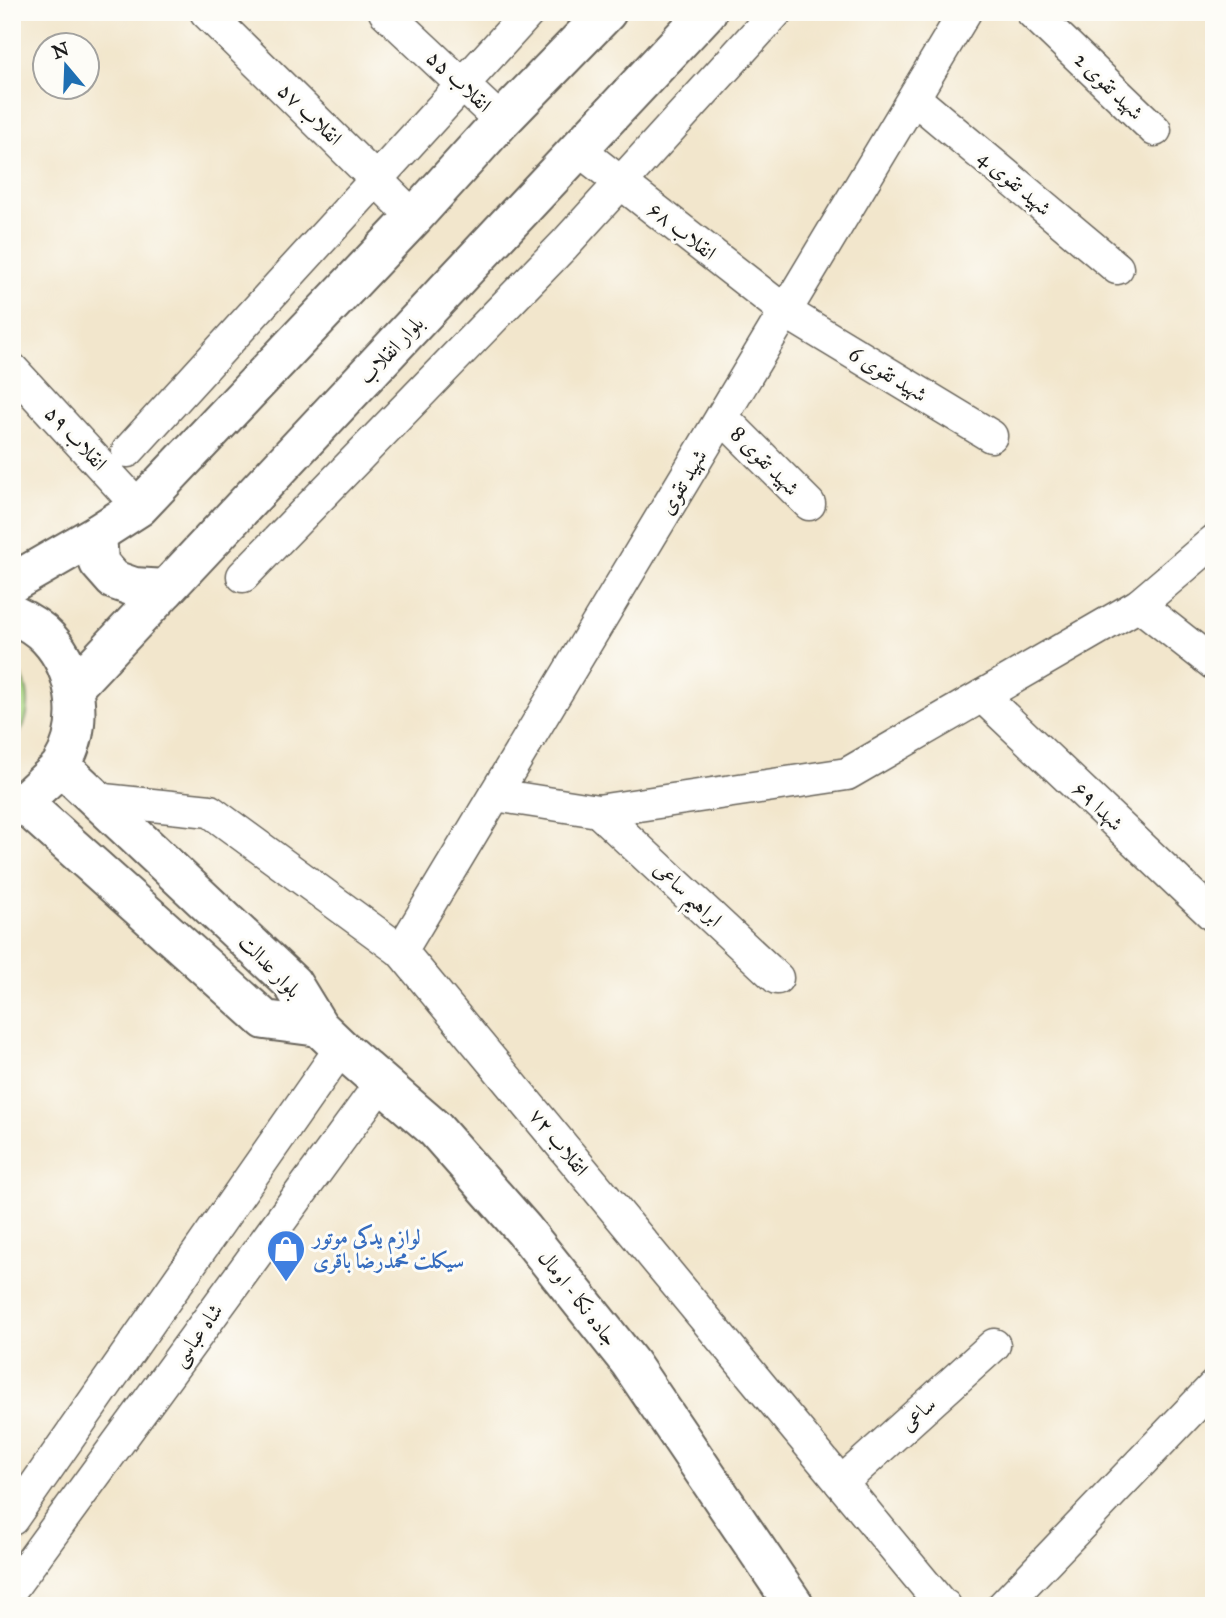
<svg xmlns="http://www.w3.org/2000/svg" width="1226" height="1618" font-family="'IM FELL Great Primer',Amiri,serif">
  <style>
    .green { fill: #adda86; stroke: #647b51; stroke-width: 2 }
    .lines { fill: none; stroke-linecap: round; stroke-linejoin: round }
    .street-casing { stroke: #67635a; stroke-width: 35 }
    .secondary-casing { stroke: #67635a; stroke-width: 42 }
    .primary-casing { stroke: #67635a; stroke-width: 42 }
    .street { stroke: #fff; stroke-width: 32 }
    .secondary { stroke: #fff; stroke-width: 38 }
    .primary { stroke: #fff; stroke-width: 38 }
    .labels { text-anchor: middle; dominant-baseline: central; stroke-width: 6; stroke-linejoin: round; paint-order: stroke }
    .street-label { font-size: 21px; fill: #1c1c1c; stroke: #fdfcf7 }
    .shop-label { font-size: 21px; font-weight: bold; fill: #366cbe; stroke: #fdfcf7; text-anchor: start }
  </style>
  <rect width="100%" height="100%" fill="#fdfcf7"/>
  <filter id="ink" filterUnits="userSpaceOnUse"><feTurbulence type="fractalNoise" baseFrequency=".0143" numOctaves="2"/><feDisplacementMap in="SourceGraphic" scale="14" xChannelSelector="R" yChannelSelector="G"/><feConvolveMatrix kernelMatrix="1 2 1 2 8 2 1 2 1" color-interpolation-filters="sRGB"/></filter>
  <filter id="wash" filterUnits="userSpaceOnUse"><feTurbulence type="fractalNoise" baseFrequency=".00686" numOctaves="4" result="noise"/><feDisplacementMap in="SourceGraphic" scale="28" xChannelSelector="R" yChannelSelector="G"/><feGaussianBlur stdDeviation="1.57" result="paint"/><feColorMatrix in="noise" values="0 0 0 0 0 0 0 0 0 0 0 0 0 0 0 0 0 1.4 0 .05"/><feComposite in="paint" operator="in"/></filter>
  <g filter="url(#wash)">
    <rect width="100%" height="100%" fill="#f2e6cc"/>
    <path class="green" d="M12 663C34 685 33 721 12 743Z"/>
  </g>
  <g filter="url(#ink)">
    <g class="lines">
      <defs>
        <g id="street">
          <polyline points="206,12 414,217"/>
          <polyline points="385,12 501,121"/>
          <polyline points="1032,12 1155,130"/>
          <polyline points="914,98 1117,268"/>
          <polyline points="579,150 786,312 991,436"/>
          <polyline points="12,369 139,507"/>
          <polyline points="722,417 809,504"/>
          <polyline points="128,451 529,12"/>
          <polyline points="243,576 564,245 776,12"/>
          <polyline points="1139,605 1214,664"/>
          <polyline points="982,696 1214,916"/>
          <polyline points="495,795 598,811 847,774 1139,605 1214,541"/>
          <polyline points="94,799 210,811 401,951 942,1605 945,1606"/>
          <polyline points="598,811 777,978"/>
          <polyline points="401,951 965,12"/>
          <polyline points="841,1483 994,1345"/>
          <polyline points="12,1519 341,1048"/>
          <polyline points="12,1588 381,1083"/>
          <polyline points="1003,1606 1214,1386"/>
        </g>
        <g id="secondary">
          <polyline points="61,766 292,983 319,1027 341,1048 435,1129 524,1230 630,1363 795,1606"/>
          <polyline points="23,803 265,1020 319,1027"/>
        </g>
        <g id="primary">
          <polyline points="97,534 99,563 114,580 134,587 166,589"/>
          <polyline points="12,583 97,534 139,507 414,217 501,121 607,12"/>
          <path d="M12 614C25 620 38 627 48 638 78 670 85 727 61 765 56 772 48 778 42 784 32 793 25 802 12 807"/>
          <polyline points="74,687 707,12"/>
        </g>
      </defs>
      <use href="#street" class="street-casing"/>
      <use href="#secondary" class="secondary-casing"/>
      <use href="#primary" class="primary-casing"/>
      <use href="#street" class="street"/>
      <use href="#secondary" class="secondary"/>
      <use href="#primary" class="primary"/>
    </g>
  </g>
  <defs>
    <symbol id="shop-pin" viewBox="-11 -11 22 30"><path d="M0 17L-7.5 6A9.5 9.5 0 1 1 7.5 6Z" fill="#3f7fe0" stroke="#fdfcf7"/><path d="M-5-2.5h2.3a2.7 3.5 0 0 1 5.4 0H5L5.5 6h-11ZM-1.5-2.5h3a1.5 2.3 0 0 0-3 0Z" fill="#fff"/></symbol>
  </defs>
  <g fill-rule="evenodd">
    <use href="#shop-pin" x="264" y="1227" width="44" height="60"/>
  </g>
  <g class="labels">
    <g class="street-label">
      <text transform="translate(459 81) rotate(43)">انقلاب ۵۵</text>
      <text transform="translate(1109 86) rotate(44)">شهید تقوی 2</text>
      <text transform="translate(310 114) rotate(44)">انقلاب ۵۷</text>
      <text transform="translate(1015 183) rotate(40)">شهید تقوی 4</text>
      <text transform="translate(682 231) rotate(38)">انقلاب ۶۸</text>
      <text transform="translate(391 350) rotate(-47)">بلوار انقلاب</text>
      <text transform="translate(888 374) rotate(31)">شهید تقوی 6</text>
      <text transform="translate(76 438) rotate(47)">انقلاب ۵۹</text>
      <text transform="translate(765 461) rotate(45)">شهید تقوی 8</text>
      <text transform="translate(683 482) rotate(-59)">شهید تقوی</text>
      <text transform="translate(1098 806) rotate(44)">شهدا ۶۹</text>
      <text transform="translate(688 894) rotate(43)">ابراهیم ساعی</text>
      <text transform="translate(270 966) rotate(46)">بلوار عدالت</text>
      <text transform="translate(559 1142) rotate(51)">اتقلاب ۷۲</text>
      <text transform="translate(578 1298) rotate(52)">جاده نکا - اومال</text>
      <text transform="translate(197 1335) rotate(-54)">شاه عباسی</text>
      <text transform="translate(918 1414) rotate(-42)">ساعی</text>
    </g>
    <g class="shop-label">
      <text x="313" y="1237">لوازم یدکی موتور<tspan x="313" dy="24">سیکلت محمدرضا باقری</tspan></text>
    </g>
  </g>
  <rect width="1226" height="1618" fill="none" stroke="#fdfcf7" stroke-width="42"/>
  <g transform="translate(66 66) rotate(341)"><circle r="33" fill="#fdfcf7" stroke="#a3a29f" stroke-width="2"/>
  <path d="M0-5L12 26L0 18L-12 26Z" fill="#1f6fb2"/>
  <text y="-10" font-size="19" font-weight="bold" text-anchor="middle" fill="#1c1c1c">N</text>
  </g>
</svg>
